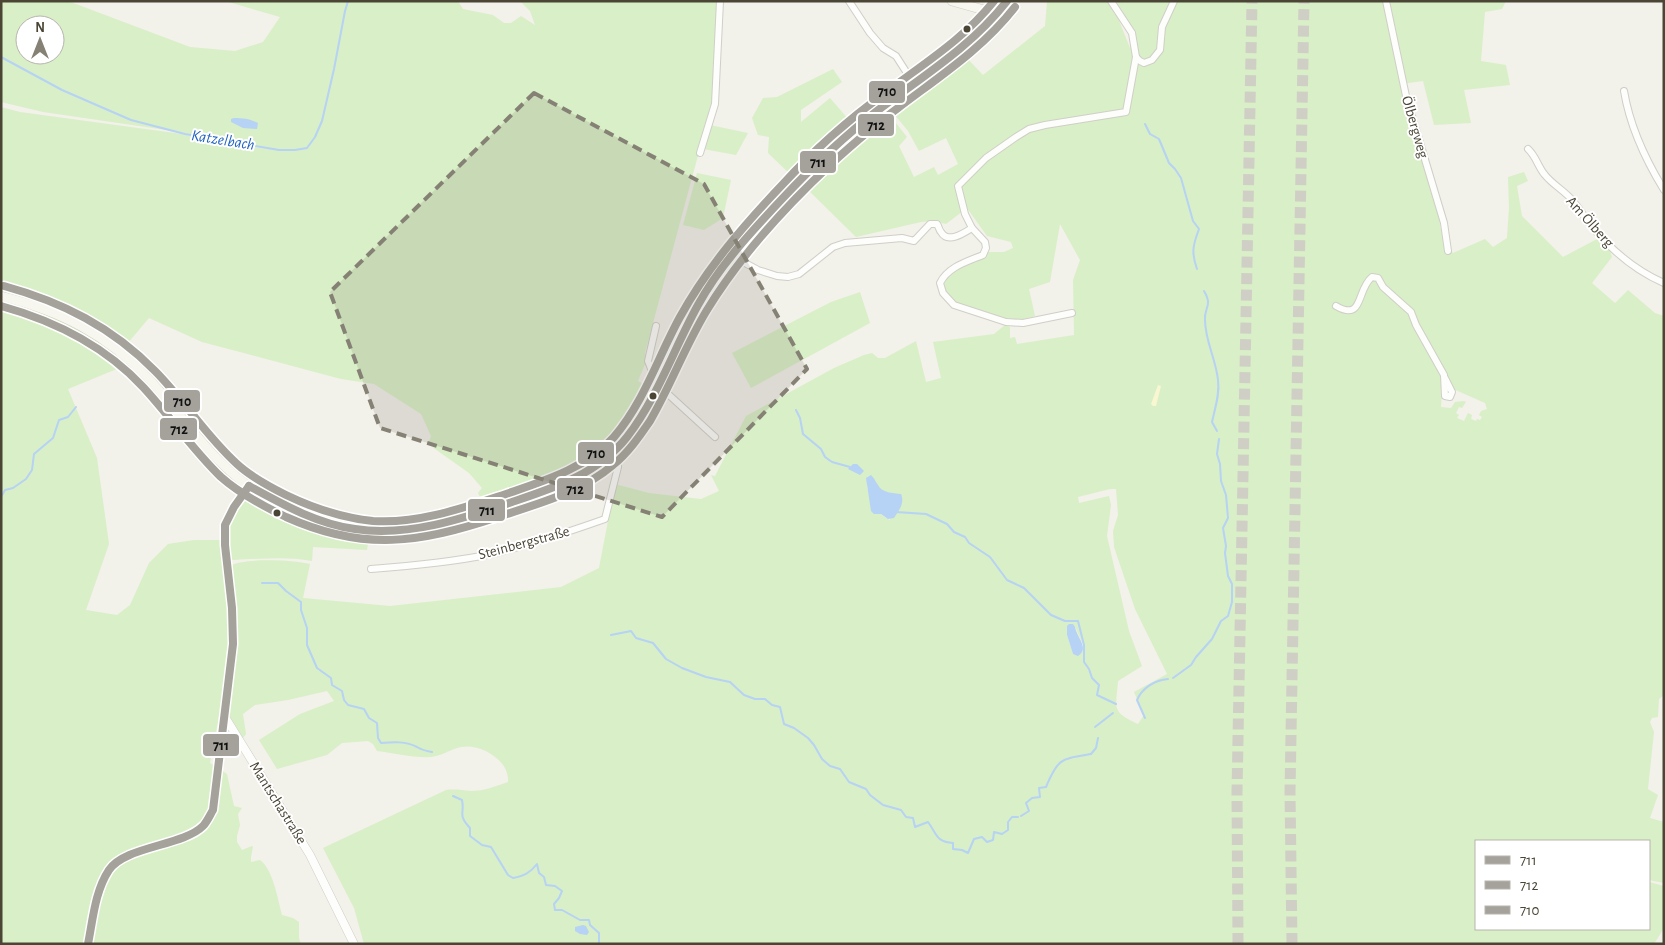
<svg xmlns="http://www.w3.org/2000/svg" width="1665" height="945" font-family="'Alegreya Sans',sans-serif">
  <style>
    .green { fill: #d9efc7; fill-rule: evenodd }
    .sand { fill: #f9f6d2 }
    .water { fill: #b6d2f4 }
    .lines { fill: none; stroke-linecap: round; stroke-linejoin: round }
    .stream { stroke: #b6d2f4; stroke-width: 2 }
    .motorway-tunnel { stroke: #d0cfc6; stroke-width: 11; stroke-dasharray: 11 5.5; stroke-linecap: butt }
    .minor-casing { stroke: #d0cfc7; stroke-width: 8 }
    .tertiary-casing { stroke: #d0cfc7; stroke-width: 9 }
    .secondary-casing { stroke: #d2d0c0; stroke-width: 10 }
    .minor { stroke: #fdfdfc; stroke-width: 6 }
    .tertiary { stroke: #fdfdfc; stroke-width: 8 }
    .secondary { stroke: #f7f6ef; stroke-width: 9 }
    .bus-1-casing { stroke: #fff; stroke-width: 11 }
    .bus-2-casing { stroke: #fff; stroke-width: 11 }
    .bus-3-casing { stroke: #fff; stroke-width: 11 }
    .bus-1 { stroke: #a4a29a; stroke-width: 8 }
    .bus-2 { stroke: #a4a29a; stroke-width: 8 }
    .bus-3 { stroke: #a4a29a; stroke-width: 8 }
    .marked { fill: #858174; fill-opacity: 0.2; stroke: #858174; stroke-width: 4; stroke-dasharray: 10 6; stroke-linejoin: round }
    .bus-dot { fill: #4a4535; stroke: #fff; stroke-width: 2 }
    .labels { text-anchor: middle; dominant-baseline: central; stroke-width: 4; stroke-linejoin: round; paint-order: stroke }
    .street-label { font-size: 15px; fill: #4a4535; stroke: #fff }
    .water-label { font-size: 16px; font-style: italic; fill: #2163c3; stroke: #fff }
    .line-badge { stroke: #fff; stroke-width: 2 }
    .pale-badge-label { font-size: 14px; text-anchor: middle; font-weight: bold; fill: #111 }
  </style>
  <rect width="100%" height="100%" fill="#f2f1ea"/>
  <g class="green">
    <path d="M1 1H68L190 47 235 51 263 42 280 17 225 1H458L463 9 493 15 504 23H511L521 16 535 25 530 11 520 1H719L714 103 700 148 645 353 646 362 638 381 649 387C645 394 644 398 642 405 640 415 631 426 625 435 597 474 531 491 488 507L484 505 478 493 482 488 469 473 428 444 431 436 421 414 374 384 341 379 202 342 149 318 127 344 99 327 90 326 66 313 34 301 1 293V107L20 112 175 133 271 150 180 132 43 112 1 102ZM25 25H55V55H25Z"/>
    <path d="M1044 1H1107L1118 18 1130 48 1136 34 1116 1H1506L1502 9 1485 12 1481 61 1506 65 1510 85 1464 90 1471 123 1434 125 1423 81 1401 84 1435 199 1444 245 1453 253 1485 239 1493 247 1507 238 1509 207 1508 177 1524 172 1528 181 1517 186 1522 216 1563 257 1599 238 1608 245 1612 257 1592 283 1615 303 1628 290 1655 313 1664 316V695L1659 699 1658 717 1652 718 1650 722 1654 732 1648 789 1658 795 1650 818 1664 822V883L1649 880V841H1476V929H1649V882L1664 886V928L1654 944H364L354 908 323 848 446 790C455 789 462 790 471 791 484 791 497 786 508 782 510 760 480 743 461 747 451 749 441 756 431 757 414 758 394 753 377 751L373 744 368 741 342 743 327 755 277 769 259 740 300 714 334 701 327 691 288 700 255 705 243 714 246 734 243 738 237 734 226 708 233 675 238 626 232 585 231 565C248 558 292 560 310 564L303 598 390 606 561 587 599 568 615 484 649 493 701 499 719 491 711 475 715 476 746 416 834 368 864 355 872 353 878 358H885L916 341 926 382 941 378 933 342 994 334 1005 325 1010 327V338L1015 337 1017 344 1074 335 1073 280 1080 260 1060 224 1050 282 1029 289 1035 316 1016 321 1010 320C998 316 962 307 954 301 939 290 942 276 958 268 969 262 980 263 988 252H1004L1013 248 1011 242 987 236 967 208 946 224 934 221 921 222 856 237 803 185 843 146 884 111 888 113 907 137 899 146 914 177 934 167 938 175 958 164 946 138 919 151 908 131 890 109V107L963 54 983 75 1045 26 1047 2ZM1451 388 1485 403 1487 409 1481 411 1479 415 1482 417 1480 420 1477 419 1476 421 1471 419 1472 415 1468 413 1464 421 1457 418 1459 415 1456 413 1459 407 1462 408 1466 402 1464 401 1455 402 1451 408 1441 407 1442 391ZM867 483 885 492 892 493 890 520C874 512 868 500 867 483ZM1110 489H1116L1118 515 1113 531 1114 547 1135 609 1167 674 1134 692 1144 715 1138 724C1111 711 1116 710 1118 681L1142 666 1129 631 1107 536 1111 505 1109 496 1079 503 1078 497ZM1067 626 1075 627 1084 647 1073 654 1067 635Z"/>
    <polygon points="833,69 842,82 801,110 801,122 830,98 849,120 863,110 865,116 799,178 791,175 768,153 769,137 758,135 752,118 763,98 777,97"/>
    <polygon points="710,125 748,133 736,155 703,149"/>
    <polygon points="697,173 731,180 723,218 704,230 683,225"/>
    <polygon points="860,292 870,323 751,388 732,353 831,302"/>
    <path d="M1 300C53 313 88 331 129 364L68 389 97 458 109 544 86 610 117 615 130 605 149 563 168 544 194 540H220L230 627 225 686 210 763 227 774 234 806 242 808 238 814 240 825 237 836V842L242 850 252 846 253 847 251 857V862L260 860C273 869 278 900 282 915L293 918 299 922V938L301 944H1Z"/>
    <path d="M252 496C259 496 261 499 267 503 275 509 285 512 295 513L386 534V536H369L367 550 313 547 312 561C286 556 259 559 233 560L229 558C227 531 226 511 252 496Z"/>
  </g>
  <polygon class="sand" points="1158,385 1161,386 1156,406 1153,406 1151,404"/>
  <g class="water">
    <path d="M234 118C243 118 250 119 258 123L257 129 243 128 231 122V119Z"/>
    <polygon points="853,464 857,464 864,471 860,475 848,469"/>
    <path d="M871 475C875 479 875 481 878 485 882 493 893 493 901 494 905 503 899 510 894 518L888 519 881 514H874L871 511 866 478Z"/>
    <path d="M1069 624H1073L1075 627C1077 638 1090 648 1078 656L1073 654 1067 635V626Z"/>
    <polygon points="583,925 586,926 589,932 587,935 580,934 575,931 575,927"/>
  </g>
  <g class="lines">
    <g class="stream">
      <polyline points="1,57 62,90 131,120 185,134 279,150 295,150 307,148 315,137 322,121 334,69 345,11 348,1"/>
      <path d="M1145 124 1150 134 1159 139 1169 163 1175 169 1181 178 1193 221 1199 229C1193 245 1191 252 1197 269"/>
      <path d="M1204 291C1213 306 1204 307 1205 320 1205 341 1216 359 1218 380 1220 394 1215 408 1212 422L1217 431"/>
      <polyline points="796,410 800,418 803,434 821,449 825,457 832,462 850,467"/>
      <polyline points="1,497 5,490 13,488 26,479 32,470 34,454 53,438 59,420 68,417 76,407"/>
      <polyline points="896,512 926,514 947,524 954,532 965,537 969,543 990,557 1007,580 1024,588 1051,615 1065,621 1078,621 1084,645 1084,662 1089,669 1092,678 1099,685 1097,695 1116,704"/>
      <path d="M262 583H278L286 591 301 602V610L307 628V645L317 668 331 678 332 685 342 691 344 700 348 705 364 709 369 718 377 723 378 738 381 743C393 742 406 741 417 747 422 750 426 751 432 752"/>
      <path d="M611 635 631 631 636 638 653 643 666 659 682 668 706 677 730 682 744 695 755 699H765L772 705 780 707 784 724 794 728 808 738 814 745 822 759 830 766 840 769 849 782 866 789 870 795 883 805 901 810 906 817 913 818 915 827 928 822C937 834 936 842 953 843V849L962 850 968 853 974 839 982 837 987 842 993 840 994 832 1002 834 1008 830V822L1012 817H1018"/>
      <polyline points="1173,678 1191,665 1196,657 1212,639 1221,621 1228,616 1232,602 1232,584 1228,576 1225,553 1226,546 1223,528 1228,518 1226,495 1221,481 1220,464 1217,454 1219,439"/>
      <path d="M1145 718 1137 700C1142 688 1155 680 1168 679"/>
      <polyline points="1095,727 1113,713"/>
      <path d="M453 796 462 800C465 814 457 814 470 828V836L482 845 491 847 508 875 513 878C524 876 530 873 537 864L539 873 544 877 546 885 555 886 562 891 559 898 554 904 555 910H562L580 920H589L590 925 599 933V944"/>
      <path d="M1021 816 1029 811 1026 803 1032 798 1040 797 1039 788 1046 787C1058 758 1061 759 1091 754L1096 748 1098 738"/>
    </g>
    <g class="motorway-tunnel">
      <polyline points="1238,944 1237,792 1252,1"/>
      <polyline points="1292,944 1290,792 1304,1"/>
    </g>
    <defs>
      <g id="minor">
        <polyline points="849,1 870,33 883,48 896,56 914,84"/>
        <polyline points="1111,1 1132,33 1136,57 1140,61 1144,63 1152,60 1160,50 1162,27 1174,1"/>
        <polyline points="1386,1 1406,96 1444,223 1448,251"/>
        <path d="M1624 91C1630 127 1645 159 1664 190"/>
        <path d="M1528 149C1536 156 1538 167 1545 175 1553 185 1565 191 1573 201 1579 208 1584 216 1589 223 1609 248 1634 270 1664 283"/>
        <polyline points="700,153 715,104 720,1"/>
        <path d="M732 256 758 270 777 276 788 277 799 274 833 247 845 243 902 238 914 241 930 224H937C939 227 939 230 941 232 948 244 964 233 972 228"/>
        <path d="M1336 306C1364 322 1356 290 1372 277L1378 278 1383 287 1411 312 1416 325 1444 375 1445 396 1450 397 1452 392 1445 378"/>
        <path d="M1072 313 1023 323 1006 322 954 305 943 293 940 283C948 267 966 262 983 255L986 248 985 242 972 228 965 214 958 186 986 158 1016 137 1029 129 1045 125 1126 112 1136 57"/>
        <polyline points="656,326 648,361 657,384 715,437"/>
        <path d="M371 569C411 566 452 562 492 554 530 545 568 532 605 519L618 467V460L615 450"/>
      </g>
      <g id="tertiary">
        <polyline points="225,717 310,855 354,944"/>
        <polyline points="88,944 100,886 110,868 121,860 146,849 191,834 203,826 213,810 233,644 232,608 225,545 225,525 234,507 249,486"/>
      </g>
      <g id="secondary">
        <polyline points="952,1 998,14"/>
        <path d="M1 296C61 311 106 334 149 379 178 410 208 456 242 481 254 490 269 497 282 504 314 519 348 531 384 531 429 531 476 514 518 500 543 491 568 483 591 469 602 463 613 453 621 444 651 410 667 362 688 323 716 272 754 229 793 187 819 160 847 135 876 112 920 77 974 48 1007 1"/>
      </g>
    </defs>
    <use href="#minor" class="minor-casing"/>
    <use href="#tertiary" class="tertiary-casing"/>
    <use href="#secondary" class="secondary-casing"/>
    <use href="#minor" class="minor"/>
    <use href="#tertiary" class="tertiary"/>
    <use href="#secondary" class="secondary"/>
    <defs>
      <g id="bus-1">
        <path d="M249 486C282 504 317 524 355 529 408 537 462 519 512 502 554 488 598 474 627 437 658 397 674 348 698 305 720 265 751 232 782 199 812 167 843 137 877 111 923 76 971 47 1007 1"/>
        <path d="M88 944C93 919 95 891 109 870 125 846 183 846 203 826 207 822 210 815 213 810L233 644 232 608 225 545V525L234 507 249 486"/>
      </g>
      <path id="bus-2" d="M1 306C55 321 104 345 143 387 170 416 192 449 221 477 240 494 263 506 286 517 364 552 420 543 498 517 537 504 582 492 613 465 628 453 639 437 650 421 671 385 685 346 707 310 740 256 785 207 831 164 853 144 875 125 898 108 940 76 982 49 1015 7"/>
      <path id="bus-3" d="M4 286C62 302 112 327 155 371 184 400 206 436 237 464 251 477 268 486 286 495 313 508 343 518 373 521 418 524 463 508 506 494 544 481 587 468 614 437 644 402 658 357 680 317 707 268 744 225 783 184 814 150 848 120 885 93 923 64 964 39 994 1"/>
    </defs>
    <use href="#bus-1" class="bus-1-casing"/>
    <use href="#bus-2" class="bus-2-casing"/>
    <use href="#bus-3" class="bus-3-casing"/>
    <use href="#bus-1" class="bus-1"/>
    <use href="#bus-2" class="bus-2"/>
    <use href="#bus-3" class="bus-3"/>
  </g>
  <path class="marked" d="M534 93 704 184 807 369 662 517 380 428 330 292Z"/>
  <g class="bus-dot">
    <circle cx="967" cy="29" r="4.5"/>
    <circle cx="653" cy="396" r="4.5"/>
    <circle cx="277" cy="513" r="4.5"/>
  </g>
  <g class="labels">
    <g class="street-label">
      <text transform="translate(1415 127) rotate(74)">Ölbergweg</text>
      <text transform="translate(1590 222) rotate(48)">Am Ölberg</text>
      <text transform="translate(524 543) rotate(-15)">Steinbergstraße</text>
      <text transform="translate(278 803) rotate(58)">Mantschastraße</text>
    </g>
    <g class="water-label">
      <text transform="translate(223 140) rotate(9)">Katzelbach</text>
    </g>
  </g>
  <g class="line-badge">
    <rect x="868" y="80" width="38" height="24" rx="5" fill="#a4a29a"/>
    <rect x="857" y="113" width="38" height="24" rx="5" fill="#a4a29a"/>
    <rect x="799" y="150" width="38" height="24" rx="5" fill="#a4a29a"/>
    <rect x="163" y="389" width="38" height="24" rx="5" fill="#a4a29a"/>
    <rect x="159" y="417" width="39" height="24" rx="5" fill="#a4a29a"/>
    <rect x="577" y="441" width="38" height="24" rx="5" fill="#a4a29a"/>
    <rect x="556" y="477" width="38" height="24" rx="5" fill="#a4a29a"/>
    <rect x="467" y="498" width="39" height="24" rx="5" fill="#a4a29a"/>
    <rect x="202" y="733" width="38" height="24" rx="5" fill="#a4a29a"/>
  </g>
  <g class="pale-badge-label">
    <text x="887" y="96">710</text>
    <text x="876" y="130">712</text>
    <text x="818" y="167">711</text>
    <text x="182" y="406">710</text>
    <text x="179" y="434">712</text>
    <text x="596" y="458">710</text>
    <text x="575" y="494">712</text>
    <text x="487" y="515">711</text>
    <text x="221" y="750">711</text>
  </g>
  <rect width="1665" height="945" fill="none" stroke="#4a4535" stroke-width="5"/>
  <rect x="1475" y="840" width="175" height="90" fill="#ffffff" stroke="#b7b5ae"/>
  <rect x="1485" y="856" width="25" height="8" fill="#a4a29a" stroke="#b7b5ae"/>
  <text x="1520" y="865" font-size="15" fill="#4a4535">711</text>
  <rect x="1485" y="881" width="25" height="8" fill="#a4a29a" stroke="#b7b5ae"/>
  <text x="1520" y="890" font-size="15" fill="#4a4535">712</text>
  <rect x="1485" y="906" width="25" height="8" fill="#a4a29a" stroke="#b7b5ae"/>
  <text x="1520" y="915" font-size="15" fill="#4a4535">710</text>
  <g transform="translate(40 40)"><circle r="24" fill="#ffffff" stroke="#b7b5ae"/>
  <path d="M0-4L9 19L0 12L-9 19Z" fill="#858174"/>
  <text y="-8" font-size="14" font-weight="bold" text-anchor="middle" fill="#4a4535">N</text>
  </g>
</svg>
